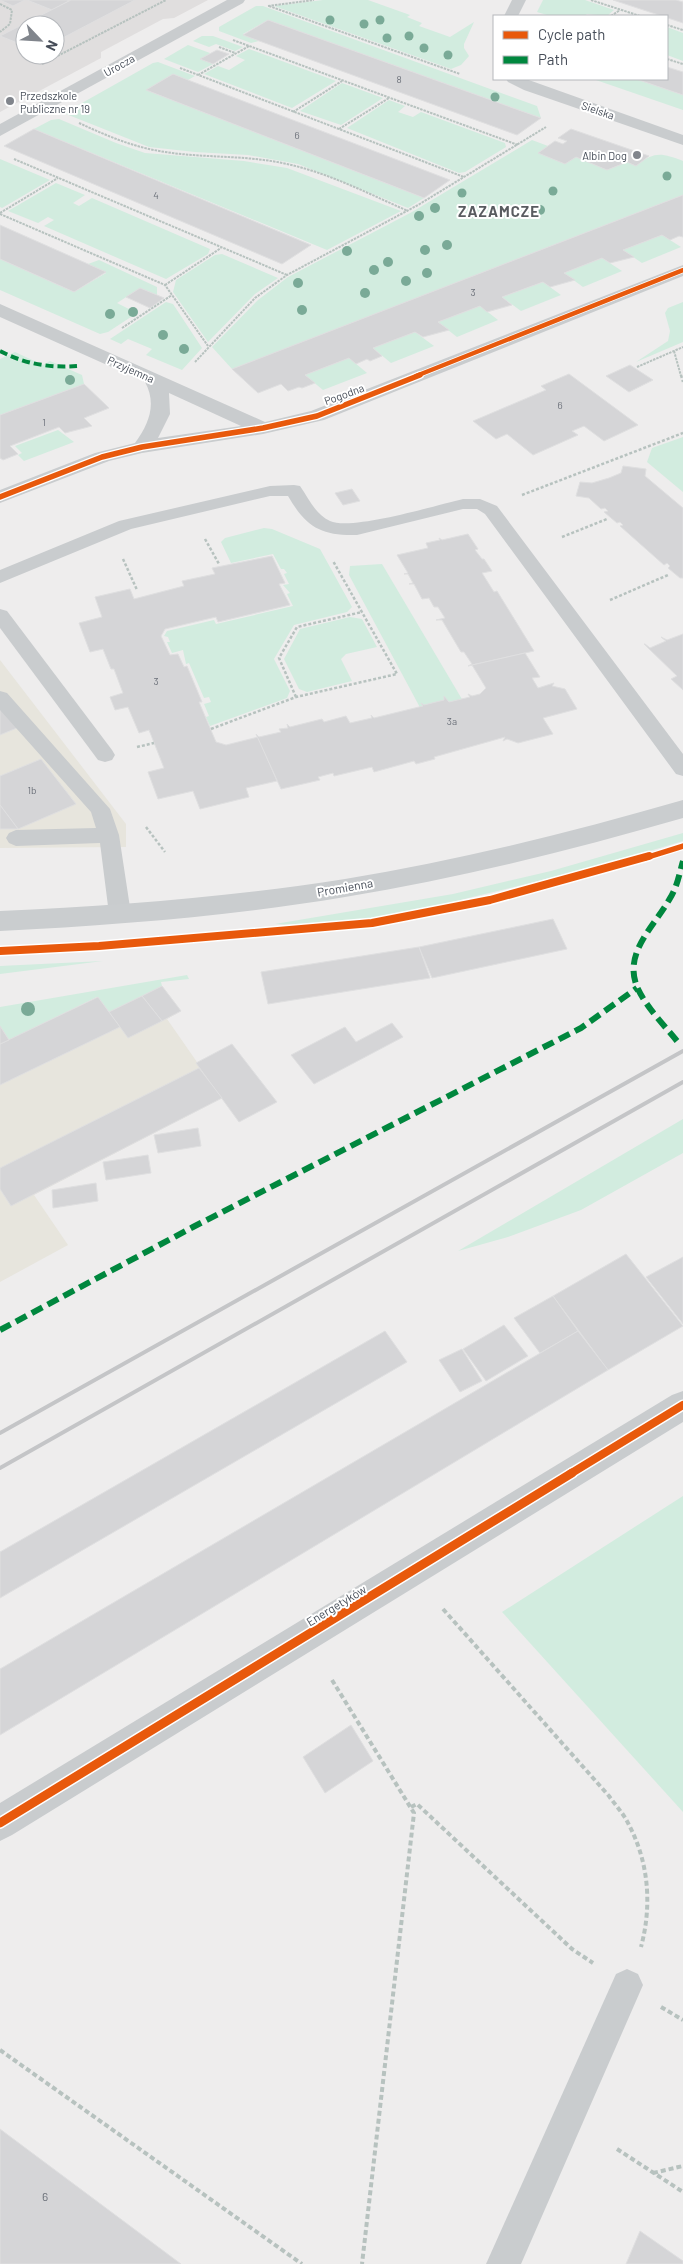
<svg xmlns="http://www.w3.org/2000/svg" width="683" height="2264" font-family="Barlow,sans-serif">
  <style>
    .commercial { fill: #e7e5dd }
    .education { fill: #e0dede; fill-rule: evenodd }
    .green { fill: #d2ecdf }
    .building { fill: #d5d5d7; stroke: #dfdfe0 }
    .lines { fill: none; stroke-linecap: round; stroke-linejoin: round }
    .path-far2 { stroke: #b7c2bf; stroke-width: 2; stroke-dasharray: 2.5 1; stroke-linecap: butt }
    .path-far1 { stroke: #b7c2bf; stroke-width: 2.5; stroke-dasharray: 3 2; stroke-linecap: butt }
    .path { stroke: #b7c2bf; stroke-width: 4; stroke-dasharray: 5 3; stroke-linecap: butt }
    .lane { fill: #c9ccce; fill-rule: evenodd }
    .street { fill: #c9ccce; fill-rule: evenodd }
    .secondary { fill: #cacdcf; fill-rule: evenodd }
    .rail { stroke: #c4c5c7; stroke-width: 4 }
    .quiet-far1 { stroke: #00873e; stroke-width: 4; stroke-dasharray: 8 4; stroke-linecap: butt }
    .quiet { stroke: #00873e; stroke-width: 6; stroke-dasharray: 12 6; stroke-linecap: butt }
    .cycleway-far3-casing { stroke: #fff; stroke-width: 6 }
    .cycleway-far2-casing { stroke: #fff; stroke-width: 8 }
    .cycleway-far1-casing { stroke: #fff; stroke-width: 11 }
    .cycleway-casing { stroke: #fff; stroke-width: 12 }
    .cycleway-far3 { stroke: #e8590c; stroke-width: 4.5 }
    .cycleway-far2 { stroke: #e8590c; stroke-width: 5.5 }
    .cycleway-far1 { stroke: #e8590c; stroke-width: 8 }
    .cycleway { stroke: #e8590c; stroke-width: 9 }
    .tree { fill: #7aaa97 }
    .poi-dot { fill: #81858c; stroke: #fff; stroke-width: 2 }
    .labels { text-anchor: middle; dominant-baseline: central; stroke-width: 4; stroke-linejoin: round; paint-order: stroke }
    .number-label { font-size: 10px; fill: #6b7079 }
    .far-street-label { font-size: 11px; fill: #464d58; stroke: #fff }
    .far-poi-label { font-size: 11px; fill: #464d58; stroke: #fff; text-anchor: start }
    .street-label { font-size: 12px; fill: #464d58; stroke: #fff }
    .near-number-label { font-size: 12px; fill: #6b7079 }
    .far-district-label { font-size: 15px; font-weight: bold; letter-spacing: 1px; fill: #595c60; stroke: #fff }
  </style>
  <rect width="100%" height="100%" fill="#eeeded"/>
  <g class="commercial">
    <polygon points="0,660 126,824 126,847 0,848"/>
    <polygon points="162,986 181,1011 167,1019 222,1098 34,1195 68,1245 0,1282 0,1026 9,1039 98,997 109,1012"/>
  </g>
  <path class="education" d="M0 0H208L174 18 163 19 101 52V58L0 112ZM25 25H55V55H25Z"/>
  <g class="green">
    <polygon points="323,0 368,0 410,15 407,17 422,23 419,26 450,37 474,22 464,44 464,48 469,56 461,65 451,69 274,6"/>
    <polygon points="543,0 585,0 614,10 607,16 587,14 584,16 550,16 537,12"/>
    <polygon points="256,6 263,6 537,106 541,118 268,20 243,34 259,41 251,43 219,31 219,27"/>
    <polygon points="667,27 683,33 683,61 667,55"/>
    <polygon points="202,36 213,36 243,47 235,51 216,44 209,47 193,41"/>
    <polygon points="188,45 210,53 201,59 213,64 198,72 164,59"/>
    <polygon points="249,49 336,81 292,108 204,74 218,66 229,70 245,60 236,56"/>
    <polygon points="158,62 195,76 188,80 173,74 146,90 424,198 408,208 298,164 248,155 195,152 149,147 66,114 66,112 153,63"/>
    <polygon points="593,79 636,79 683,95 683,110"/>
    <polygon points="342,83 383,98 341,125 300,111"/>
    <polygon points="389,100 405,106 398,112 413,117 421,112 505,143 506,147 465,172 459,173 347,128"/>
    <polygon points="59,119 116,143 145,153 244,161 287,168 401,211 327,250 34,129 51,120"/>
    <path d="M532 140 548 146 538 153 576 157 607 170 627 162 636 166C655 151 661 153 683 161V195L232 369 212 347 258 300 288 277 412 212Z"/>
    <polygon points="0,159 50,180 2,208 0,207"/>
    <polygon points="56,183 85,195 73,203 79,206 92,198 210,249 208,254 166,279 44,226 54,220 48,217 38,223 8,211"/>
    <polygon points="662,235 681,247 642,263 623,250"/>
    <polygon points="222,254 278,278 255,294 208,342 173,292 176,280 215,255"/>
    <polygon points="602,258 622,271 583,287 564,273"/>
    <polygon points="0,259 74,292 106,273 88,264 99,260 157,287 157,295 140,288 117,303 137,313 108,332 100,334 0,290"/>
    <polygon points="543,282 561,295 521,311 502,297"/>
    <polygon points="166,302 173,304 202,348 182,370 146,355 152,349 128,339 121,344 110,339"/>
    <polygon points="683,302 683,342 636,362 668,341 670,331 665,313 668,308"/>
    <polygon points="480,306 498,320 457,337 438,322"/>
    <polygon points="415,332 434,346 391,363 373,348"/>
    <polygon points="15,352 43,365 50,361 82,375 84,384 0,415 0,359"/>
    <polygon points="349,358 367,373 323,390 305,375"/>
    <polygon points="58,430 74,442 24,461 18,455 22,453 15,446"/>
    <polygon points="683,437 683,492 647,462 652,448"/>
    <polygon points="264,528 272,529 320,549 352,607 347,612 294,625 274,659 290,691 287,698 210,726 206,717 209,716 204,704 211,702 209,697 204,698 189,663 186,664 183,650 172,653 167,642 170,642 168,637 164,636 167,631 214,620 216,624 293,606 287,594 290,593 283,585 289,584 284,574 287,573 284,569 281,569 273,554 231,563 221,542 225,538"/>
    <polygon points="382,564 466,706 424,715 349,575 350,566"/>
    <polygon points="350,617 362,619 377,647 346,654 341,659 352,681 307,692 299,689 284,659 300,629"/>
    <path d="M683 833V841C618 861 551 878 485 894 416 911 345 928 275 924L453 894 551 871Z"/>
    <polygon points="103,961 0,974 0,966"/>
    <polygon points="187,975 189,979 161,982 162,986 109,1012 97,997 9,1040 0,1026 0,1007"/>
    <polygon points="683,1119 683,1153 581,1210 508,1237 458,1251"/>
    <polygon points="683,1496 683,1812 502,1612"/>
  </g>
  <g class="building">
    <polygon points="0,0 25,0 13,6"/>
    <polygon points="27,0 67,0 69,1 52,10"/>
    <polygon points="71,0 135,0 55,42 55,25 25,25 25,46 0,36"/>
    <polygon points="613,0 676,0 683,2 683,23"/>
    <polygon points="268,20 541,118 517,135 243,35"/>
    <polygon points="217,50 229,54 213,64 200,59"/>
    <polygon points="667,67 683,72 683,95 636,79 667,79"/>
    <polygon points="173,74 188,80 450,180 424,198 146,90"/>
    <polygon points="34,129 311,245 282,264 4,146"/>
    <polygon points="571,129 649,156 636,166 627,162 607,170 576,157 565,164 538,153 555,141 563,144 567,141 558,138"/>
    <polygon points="683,195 683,237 679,236 670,240 662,235 623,250 634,257 610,263 602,258 564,273 575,280 550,287 543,282 502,297 512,305 487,312 480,306 438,322 449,330 423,337 415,332 373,348 382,356 370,361 367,359 356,364 349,358 305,375 315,383 302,388 299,387 288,391 281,384 258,393 232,369"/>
    <polygon points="0,225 88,264 106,272 74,292 0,259"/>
    <polygon points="140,288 157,295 164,298 150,308 126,297"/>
    <polygon points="630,365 653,380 629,392 606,376"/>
    <polygon points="569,374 638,425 604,441 584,426 572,431 578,435 533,455 507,434 496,439 473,421 546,390 541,386"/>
    <polygon points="84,384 109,408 84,418 92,426 65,433 59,427 10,446 18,454 3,460 0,458 0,415"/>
    <polygon points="623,466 646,469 645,476 683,508 683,578 680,578 668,568 670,566 667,563 664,565 620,526 623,525 620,522 617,523 604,512 608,511 605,508 601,509 589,498 576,496 580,482 592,483 609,478 621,473"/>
    <polygon points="352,489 360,501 343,505 335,493"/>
    <polygon points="468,534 478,549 475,550 482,559 484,559 492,571 482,573 494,592 497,591 534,651 468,666 472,664 464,652 461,652 442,620 436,620 445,618 438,607 434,607 429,598 422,599 414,584 409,584 413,583 408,574 404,574 408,573 397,555 428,548 426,543 440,540 439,538 442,540"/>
    <polygon points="272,556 285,583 279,584 290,605 218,622 216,617 165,629 161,636 170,655 178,654 184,667 187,666 202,702 199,702 216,742 226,745 258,737 277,781 246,788 249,797 200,809 193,791 158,799 148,772 164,768 149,730 139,733 128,707 115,710 110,697 123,693 114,669 111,669 103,649 90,652 79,623 102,617 95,597 130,589 134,599 184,586 182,581 215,574 212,568"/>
    <polygon points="683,634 683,690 671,679 677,676 644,644 645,644 650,648 666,641 661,637 667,640"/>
    <polygon points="525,653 540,677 532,678 538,688 554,683 552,686 565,689 577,709 543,718 553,734 518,743 507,739 503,741 505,737 434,757 435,759 416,764 414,761 374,772 372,767 334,776 333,773 318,777 320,780 281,789 256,734 259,737 281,732 279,729 288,728 287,724 290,727 322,719 324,722 346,716 350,723 372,718 371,715 374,718 423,706 421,703 424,705 444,700 444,696 449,702 470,697 468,694 472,696 480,694 486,688 472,665"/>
    <polygon points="0,707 17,728 0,735"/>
    <polygon points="41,759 76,804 18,829 0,805 0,776"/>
    <polygon points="0,805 18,829 0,829"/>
    <polygon points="553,919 567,949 432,978 419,947"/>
    <polygon points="419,947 430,978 268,1004 261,972"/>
    <polygon points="162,986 181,1011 162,1021 142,996"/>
    <polygon points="142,996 162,1021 128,1038 109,1012"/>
    <polygon points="98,997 120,1027 0,1085 0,1044"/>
    <polygon points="392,1023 403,1037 314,1084 291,1055 345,1027 356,1042"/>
    <polygon points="0,1026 9,1040 0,1044"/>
    <polygon points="232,1044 277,1102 239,1122 196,1063"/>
    <polygon points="199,1068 222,1098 11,1206 0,1189 0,1168"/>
    <polygon points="198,1128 201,1146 158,1153 154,1135"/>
    <polygon points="148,1155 151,1173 106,1180 103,1162"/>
    <polygon points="96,1183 98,1201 53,1208 52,1190"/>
    <polygon points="626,1254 683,1326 608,1370 553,1296"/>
    <polygon points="683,1257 683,1324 646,1277"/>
    <polygon points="553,1296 578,1331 540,1353 514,1318"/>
    <polygon points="504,1325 528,1356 486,1381 463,1349"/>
    <polygon points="385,1331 407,1362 0,1598 0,1552"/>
    <polygon points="578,1331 608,1370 0,1735 0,1669"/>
    <polygon points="462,1349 482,1381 460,1392 439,1360"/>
    <polygon points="351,1725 373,1761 325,1793 303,1757"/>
    <polygon points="0,2129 181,2264 0,2264"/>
    <polygon points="640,2231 683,2261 683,2264 626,2264"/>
  </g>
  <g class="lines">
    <g class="path-far2">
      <polyline points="591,0 640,16"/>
      <polyline points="0,4 12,10 10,24 0,32"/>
      <polyline points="268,6 314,0"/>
      <polyline points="269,6 460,74"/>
      <polyline points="611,16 620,10"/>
      <polyline points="667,25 683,30"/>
      <polyline points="233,40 518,145"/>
      <polyline points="219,47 235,53"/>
      <polyline points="667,59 683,64"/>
      <polyline points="42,64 166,0"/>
      <polyline points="180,68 464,177"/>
      <polyline points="198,75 249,46"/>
      <polyline points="293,112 342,81"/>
      <path d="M79 123C103 134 128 145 154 150 198 159 243 154 287 164 329 173 369 194 408 211"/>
      <polyline points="339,129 389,98"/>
      <polyline points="14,159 287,275"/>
      <polyline points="0,213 58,178"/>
      <polyline points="0,214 165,285 208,346"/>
      <polyline points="165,285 221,248"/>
      <polyline points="122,328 172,295"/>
      <polyline points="674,351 681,376"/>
      <polyline points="195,362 255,298 287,275 418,205 546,127"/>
      <polyline points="637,367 683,347"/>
    </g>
    <g class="path-far1">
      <polyline points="681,375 683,382"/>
      <polyline points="522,495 683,433"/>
      <polyline points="562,537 607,519"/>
      <polyline points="205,539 219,564"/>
      <polyline points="123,559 137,590"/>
      <polyline points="610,600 668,575"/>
      <polyline points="296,697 279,658 297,627 362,612"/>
      <polyline points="211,729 296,697 397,674 333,561"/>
      <polyline points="137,747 154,743"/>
      <polyline points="146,827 165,852"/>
    </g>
    <g class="path">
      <path d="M443 1609 609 1796C616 1806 624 1814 629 1825 649 1863 652 1906 641 1947"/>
      <polyline points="332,1680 414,1813 362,2264"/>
      <polyline points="411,1807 417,1804 572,1949 593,1963"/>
      <polyline points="661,2007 683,2020"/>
      <polyline points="0,2050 302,2264"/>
      <polyline points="617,2149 683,2192"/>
      <polyline points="653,2173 683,2166"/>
    </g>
    <g class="lane">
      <path d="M294 485 300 486C309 499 315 514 330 521 352 531 437 505 463 499H480L497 506 683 754V776L676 774 485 514 477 509H463L357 535C321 536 306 527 288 496H270L131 529 0 583V570L119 521 270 486Z"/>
      <polygon points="0,609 7,611 112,750 115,755 112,760 105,762 98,760 0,628"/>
      <polygon points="0,691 7,693 110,809 119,835 131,914 128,920 120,922 112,920 109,914 100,843 16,846 9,843 6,838 9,833 16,830 96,828 91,812 0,710"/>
      <polygon points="627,1969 638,1974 643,1985 521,2264 486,2264 616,1974"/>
    </g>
    <g class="street">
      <polygon points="227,0 245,0 243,3 0,136 0,124"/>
      <polygon points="512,0 526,0 518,16 504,16"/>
      <polygon points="506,79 526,79 683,135 683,145 524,90 508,82"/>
      <path d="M683 265V276L324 420 263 434 142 453 109 461 0 503V490L95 453 135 443C149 424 157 404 145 382L0 317V304L265 422 311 411ZM169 393 241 426 158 438 170 414Z"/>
      <polygon points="683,1391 683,1422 12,1835 0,1841 0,1803 672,1395"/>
    </g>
    <path class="secondary" d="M683 800V818C572 850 460 878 345 897 231 916 116 925 0 931V911C116 906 231 897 345 879 460 860 572 832 683 800Z"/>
    <g class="rail">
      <polyline points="0,1433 683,1051"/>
      <polyline points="0,1468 683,1082"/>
    </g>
    <path class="quiet-far1" d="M0 351C25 364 49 368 77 366"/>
    <g class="quiet">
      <path d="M677 1041C664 1025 647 1008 638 989 622 954 653 928 669 900 677 888 679 875 683 861"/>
      <polyline points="0,1330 193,1227 581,1028 637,988"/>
    </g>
    <defs>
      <polyline id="cycleway-far3" points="416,376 683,270"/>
      <g id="cycleway-far2">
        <polyline points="0,497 102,457 142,447 263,428 317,416 420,375"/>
        <polyline points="645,858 683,846"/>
      </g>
      <g id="cycleway-far1">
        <polyline points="0,951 99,946 372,923 490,900 649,856"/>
        <polyline points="570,1474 683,1405"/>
      </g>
      <polyline id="cycleway" points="0,1823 572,1473"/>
    </defs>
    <use href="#cycleway-far3" class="cycleway-far3-casing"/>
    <use href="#cycleway-far2" class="cycleway-far2-casing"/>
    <use href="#cycleway-far1" class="cycleway-far1-casing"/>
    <use href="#cycleway" class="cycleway-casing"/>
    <use href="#cycleway-far3" class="cycleway-far3"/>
    <use href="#cycleway-far2" class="cycleway-far2"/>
    <use href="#cycleway-far1" class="cycleway-far1"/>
    <use href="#cycleway" class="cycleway"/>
  </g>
  <g class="tree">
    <circle cx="330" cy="20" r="4.5"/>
    <circle cx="380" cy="20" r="4.5"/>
    <circle cx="364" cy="24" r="4.5"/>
    <circle cx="409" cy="36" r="4.5"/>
    <circle cx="387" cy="38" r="4.5"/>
    <circle cx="424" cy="48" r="4.5"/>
    <circle cx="448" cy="55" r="4.5"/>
    <circle cx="495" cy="97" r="4.5"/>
    <circle cx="667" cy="176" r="4.5"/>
    <circle cx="553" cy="191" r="4.5"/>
    <circle cx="462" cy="193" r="4.5"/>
    <circle cx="435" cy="208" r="5"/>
    <circle cx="540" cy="210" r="5"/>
    <circle cx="419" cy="216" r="5"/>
    <circle cx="447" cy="245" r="5"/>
    <circle cx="425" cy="250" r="5"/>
    <circle cx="347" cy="251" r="5"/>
    <circle cx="388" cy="262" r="5"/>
    <circle cx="374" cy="270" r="5"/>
    <circle cx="427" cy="273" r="5"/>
    <circle cx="406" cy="281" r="5"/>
    <circle cx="298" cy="283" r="5"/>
    <circle cx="365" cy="293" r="5"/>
    <circle cx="302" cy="310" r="5"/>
    <circle cx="133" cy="312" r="5"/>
    <circle cx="110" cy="314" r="5"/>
    <circle cx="163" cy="335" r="5"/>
    <circle cx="184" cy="349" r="5"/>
    <circle cx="70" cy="380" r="5"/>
    <circle cx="28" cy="1009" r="7"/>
  </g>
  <g class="poi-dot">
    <circle cx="10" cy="101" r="5"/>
    <circle cx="637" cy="155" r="5"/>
  </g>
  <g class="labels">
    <g class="number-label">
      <text x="399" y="79">8</text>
      <text x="297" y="135">6</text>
      <text x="156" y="195">4</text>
      <text x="473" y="292">3</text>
      <text x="560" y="405">6</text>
      <text x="44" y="422">1</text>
      <text x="156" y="681">3</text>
      <text x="452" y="721">3a</text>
      <text x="32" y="790">1b</text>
    </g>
    <g class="far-street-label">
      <text transform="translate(119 65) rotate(-29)">Urocza</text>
      <text transform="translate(598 110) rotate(19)">Sielska</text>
      <text transform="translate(131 369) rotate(24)">Przyjemna</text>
      <text transform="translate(344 394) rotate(-20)">Pogodna</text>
    </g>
    <g class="far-poi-label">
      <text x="20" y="95">Przedszkole<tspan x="20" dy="13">Publiczne nr 19</tspan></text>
      <text x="627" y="155" text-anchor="end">Albin Dog</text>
    </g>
    <g class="street-label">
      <text transform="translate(345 887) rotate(-10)">Promienna</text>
      <text transform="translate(336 1605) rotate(-31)">Energetyków</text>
    </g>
    <g class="near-number-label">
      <text x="45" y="2196">6</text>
    </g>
    <g class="far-district-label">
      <text x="499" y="211">ZAZAMCZE</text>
    </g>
  </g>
  <rect x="493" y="15" width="175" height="65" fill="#ffffff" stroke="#b5b8bc"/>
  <rect x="503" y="31" width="25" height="8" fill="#e8590c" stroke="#b5b8bc"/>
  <text x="538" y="40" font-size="15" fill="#464d58">Cycle path</text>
  <rect x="503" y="56" width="25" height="8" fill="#00873e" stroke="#b5b8bc"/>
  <text x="538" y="65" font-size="15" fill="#464d58">Path</text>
  <g transform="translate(40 40) rotate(115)"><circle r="24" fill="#ffffff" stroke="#b5b8bc"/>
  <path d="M0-4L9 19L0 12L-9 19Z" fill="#81858c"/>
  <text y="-8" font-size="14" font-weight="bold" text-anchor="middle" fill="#464d58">N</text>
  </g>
</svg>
